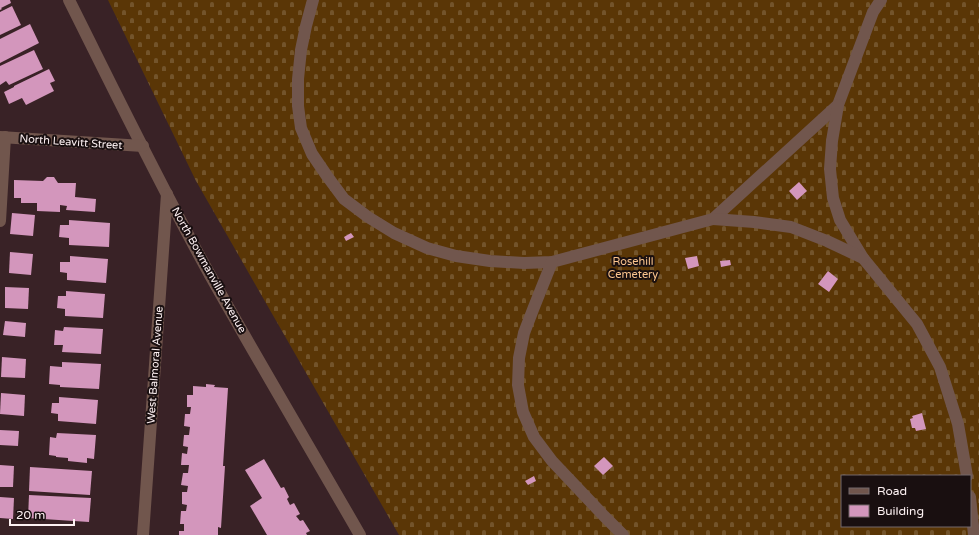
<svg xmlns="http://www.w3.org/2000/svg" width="979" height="535" font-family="'Varela Round',sans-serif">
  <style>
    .cemetery { fill: url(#cemetery-stones); fill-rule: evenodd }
    .building { fill: #d396bc }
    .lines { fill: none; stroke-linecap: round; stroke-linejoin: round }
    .minor { stroke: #71564d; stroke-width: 12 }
    .labels { text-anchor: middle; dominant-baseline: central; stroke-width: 4; stroke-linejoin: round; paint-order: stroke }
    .street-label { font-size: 11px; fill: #fdf1f2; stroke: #190f10 }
    .park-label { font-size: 11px; fill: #fcc58e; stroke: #190f10 }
  </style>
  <defs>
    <pattern id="cemetery-stones" width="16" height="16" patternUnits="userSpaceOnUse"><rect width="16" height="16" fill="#5a3606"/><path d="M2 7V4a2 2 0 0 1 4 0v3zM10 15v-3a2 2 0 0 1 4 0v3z" fill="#73542b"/></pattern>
  </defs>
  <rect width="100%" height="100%" fill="#392226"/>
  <path class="cemetery" d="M108 0H979V535H399L196 181ZM842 476H970V526H842Z"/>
  <g class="building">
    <polygon points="0,0 10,0 11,3 1,8 2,9 0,10"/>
    <polygon points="12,6 21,25 0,35 0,12"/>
    <polygon points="30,24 39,43 0,63 0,39"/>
    <polygon points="34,50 43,69 9,85 6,81 0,85 0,66"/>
    <polygon points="49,69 55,81 50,83 54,91 26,105 22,98 9,104 4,92 14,87 14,86"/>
    <polygon points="47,177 54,177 58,183 76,183 75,197 96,199 95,212 66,210 67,206 60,205 60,212 37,211 37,203 21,203 21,198 14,198 14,180 43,181"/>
    <polygon points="799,182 807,191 797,200 789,191"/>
    <polygon points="12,213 35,215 33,236 10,234"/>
    <polygon points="69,220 110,223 109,247 69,245 69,238 59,237 60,225 69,225"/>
    <polygon points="351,233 354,237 346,241 344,237"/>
    <polygon points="10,252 33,254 31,275 9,273"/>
    <polygon points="70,256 108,259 106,283 67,280 67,273 60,272 60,262 70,262"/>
    <polygon points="697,256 699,266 688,269 685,258"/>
    <polygon points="730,260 731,265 721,267 720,261"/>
    <polygon points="828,271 838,279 829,292 818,284"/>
    <polygon points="5,287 29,288 28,309 5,308"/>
    <polygon points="66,291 105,294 103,318 65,316 65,309 57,308 58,296 66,296"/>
    <polygon points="5,321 26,323 25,337 3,335"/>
    <polygon points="64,327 103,329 101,354 62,352 63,345 54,345 55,330 63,331"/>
    <polygon points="2,357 26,359 25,378 1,377"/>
    <polygon points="62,362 101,364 99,389 60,387 60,385 49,384 50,366 62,367"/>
    <polygon points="206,384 215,385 214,387 228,388 223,466 225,466 221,528 218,527 218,535 179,535 179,531 184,531 184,524 180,524 181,511 186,511 187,505 182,504 182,492 187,492 188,486 181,485 183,473 188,473 189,465 181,465 182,453 187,454 188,447 183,446 184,435 189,435 190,427 184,426 185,414 190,414 191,407 187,407 187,395 193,395 193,386 206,387"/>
    <polygon points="1,393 25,395 24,416 0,414"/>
    <polygon points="59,397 98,400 96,424 58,421 58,414 51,413 52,403 59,403"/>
    <polygon points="922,413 926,429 916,431 915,428 912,428 910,419 913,418 912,416"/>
    <polygon points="0,430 19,431 18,446 0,445"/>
    <polygon points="57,433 96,435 94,459 87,458 87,463 68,461 68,458 56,457 56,456 49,455 50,437 56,438"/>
    <polygon points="604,457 613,466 603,475 594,466"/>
    <polygon points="264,459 281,488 284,487 289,497 287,499 290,505 294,503 300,514 296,516 300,521 303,520 310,531 306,533 307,535 267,535 250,506 262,498 245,470"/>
    <polygon points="0,465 14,466 13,487 0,487"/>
    <polygon points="30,467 92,471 90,495 29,491"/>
    <polygon points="534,476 536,481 528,485 525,481"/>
    <polygon points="29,495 91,498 89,522 28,518"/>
    <polygon points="0,497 14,498 13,519 0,518"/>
  </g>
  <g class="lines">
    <g class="minor">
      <path d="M69 0C115 92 160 185 210 275 259 362 310 448 360 535"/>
      <polyline points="313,0 306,26 301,50 298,79 298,106 301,128 312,154 327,176 344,199 368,217 394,233 427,248 456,256 490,261 524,263 552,262 713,219 838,105 873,12 881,0"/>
      <polyline points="838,105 832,141 830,169 833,198 840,220 863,258 917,324 940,367 958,424 967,476"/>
      <polyline points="0,137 143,146"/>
      <polyline points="713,219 754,222 791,227 827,241 863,258"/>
      <polyline points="0,221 5,137"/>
      <polyline points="552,262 534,307 524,333 519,358 518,385 523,412 534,437 552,461 604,516 623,535"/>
      <polyline points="970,497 974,535"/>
      <polyline points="143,535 167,194"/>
    </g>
  </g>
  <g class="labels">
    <g class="street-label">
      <text transform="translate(71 142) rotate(4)">North Leavitt Street</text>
      <text transform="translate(209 270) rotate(61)">North Bowmanville Avenue</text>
      <text transform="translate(155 365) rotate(-86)">West Balmoral Avenue</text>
    </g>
    <g class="park-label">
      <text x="633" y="261">Rosehill<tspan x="633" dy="13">Cemetery</tspan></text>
    </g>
  </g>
  <rect x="841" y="475" width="130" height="52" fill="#190f10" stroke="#74696a"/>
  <rect x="849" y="488" width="20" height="6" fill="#71564d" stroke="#74696a"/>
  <text x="877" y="495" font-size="12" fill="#fdf1f2">Road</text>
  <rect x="849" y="505" width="20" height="12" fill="#d396bc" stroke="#74696a"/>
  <text x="877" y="515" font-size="12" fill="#fdf1f2">Building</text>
  <path d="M10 519v6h64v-6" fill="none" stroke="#fdf1f2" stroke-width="2"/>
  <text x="16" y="519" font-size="12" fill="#fdf1f2" stroke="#190f10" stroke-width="3" paint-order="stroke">20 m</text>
</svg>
